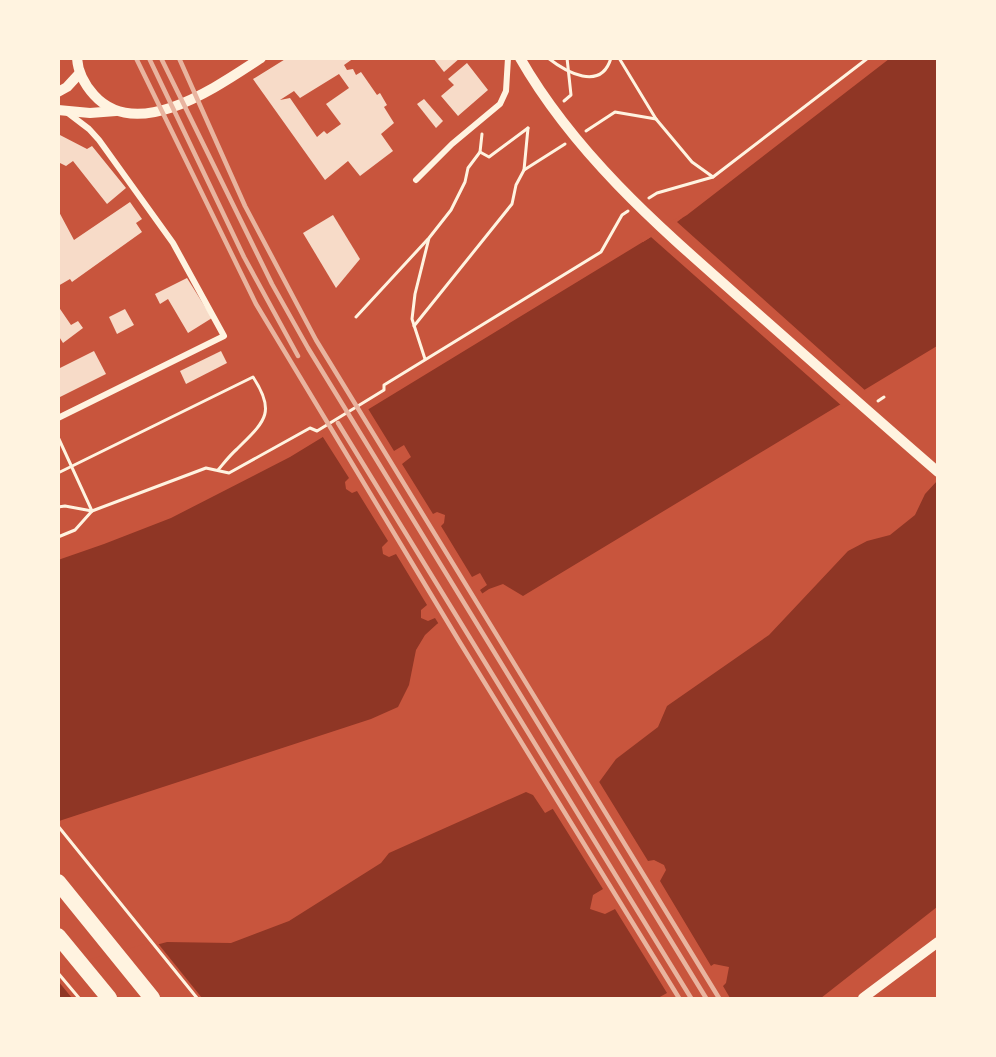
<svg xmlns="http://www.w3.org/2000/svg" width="996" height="1057" font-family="'Crimson Pro',serif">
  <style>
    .water { fill: #8f3625 }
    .pier { fill: #c8553d }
    .building { fill: #f7dbc8; fill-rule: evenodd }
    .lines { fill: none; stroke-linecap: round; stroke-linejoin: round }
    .path { stroke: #fff3e0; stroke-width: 3 }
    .minor { stroke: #fff3e0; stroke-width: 6 }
    .tertiary { stroke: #fff3e0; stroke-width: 10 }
    .trunk { stroke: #fff3e0; stroke-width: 16 }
    .rail { stroke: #e9b49f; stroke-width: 4.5 }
  </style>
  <rect width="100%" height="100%" fill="#c8553d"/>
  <g class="water">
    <polygon points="889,59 937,59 937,346 523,596 503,584 489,589 437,624 425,635 416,650 409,685 398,707 371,719 59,821 58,560 104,544 171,518 290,457 687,215"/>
    <polygon points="937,481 937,907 821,998 59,998 59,971 167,942 231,943 289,921 381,863 389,853 526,792 533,795 545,813 597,785 616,759 658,727 667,706 769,635 848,551 867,541 890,535 915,515 925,494"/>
  </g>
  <g class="pier">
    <polygon points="682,215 682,218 677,222 867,392 843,407 651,237 643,242 638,241"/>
    <polygon points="367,407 394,451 404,445 411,457 402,464 433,514 437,512 445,515 444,523 441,526 472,577 480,573 487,585 480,590 484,596 440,626 435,618 428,621 421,618 421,610 427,605 396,554 389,557 383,554 382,547 388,541 357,491 352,493 346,489 345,482 349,478 321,434"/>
    <polygon points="598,780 648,861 654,860 664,865 666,870 660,881 711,966 714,964 729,967 726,983 723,986 730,998 658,998 667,993 615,909 605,914 590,909 593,895 603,889 551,806"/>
    <polygon points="156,941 202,998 72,998 58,981 58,968"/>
  </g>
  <g class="building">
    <path d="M287 58H354L344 65 347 70 353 69 356 75 361 72 377 95 380 93 387 105 384 107 394 123 381 134 393 151 360 176 348 161 325 180 253 79ZM339 74 349 88 326 104 341 124 327 134 324 131 317 137 290 98 280 100 294 91 300 98Z"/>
    <polygon points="433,58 460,58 444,72"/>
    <polygon points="467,63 488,90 458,116 441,96 454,85 448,79"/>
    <polygon points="424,99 443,121 436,128 417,104"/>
    <polygon points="58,134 87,149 92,146 126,188 107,204 73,161 66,166 58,162"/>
    <polygon points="130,202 142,219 136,223 142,232 72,282 70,279 58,286 58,210 74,240"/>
    <polygon points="333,215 360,259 336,288 303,233"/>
    <polygon points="187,278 212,318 188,333 168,299 160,304 155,294"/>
    <polygon points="58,306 71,325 78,321 83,328 63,343 58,335"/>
    <polygon points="125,309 134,325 117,334 109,317"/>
    <polygon points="94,351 106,374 58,398 58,369"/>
    <polygon points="221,351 227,363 186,384 180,371"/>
  </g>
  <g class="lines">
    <g class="path">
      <path d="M548 58C566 72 601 92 611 58"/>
      <polyline points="619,58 656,119 692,162 713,177"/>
      <polyline points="564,101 571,95 567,58"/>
      <polyline points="586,131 615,112 656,119"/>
      <polyline points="480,152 489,157 528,128"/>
      <polyline points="524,170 528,128"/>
      <polyline points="649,198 657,193 713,177 868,58"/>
      <polyline points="356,317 428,239"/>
      <polyline points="414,326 512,204 516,185 524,170 565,144"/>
      <polyline points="425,359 412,319 415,294 429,238 451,210 465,182 468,168 480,152 482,134"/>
      <polyline points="878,401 884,397"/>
      <polyline points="58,437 92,511"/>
      <path d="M58 473 253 377C277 413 264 422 237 449 230 455 224 463 218 470"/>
      <polyline points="58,507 65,506 92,511"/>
      <polyline points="58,537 75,530 92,511 206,468 229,473 310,428 317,431 384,390 384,385 601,252 622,215 628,211"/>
      <polyline points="58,826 197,998"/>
      <polyline points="58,973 79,998"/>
    </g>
    <g class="minor">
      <polyline points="416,180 452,144 500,104 506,91 508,58"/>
      <polyline points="58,418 224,336 173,243 99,140 89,129 68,113"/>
    </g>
    <g class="tertiary">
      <path d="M77 58C78 73 85 85 94 95 138 144 219 85 261 58"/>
      <path d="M520 58C575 154 658 226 740 298 806 356 871 414 938 472"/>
      <polyline points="58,92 67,87 79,74"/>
      <polyline points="58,110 90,113 116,111"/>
      <polyline points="863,998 938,942"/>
    </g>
    <g class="trunk">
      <polyline points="58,882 152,998"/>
      <polyline points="58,936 109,998"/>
    </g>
    <g class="rail">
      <polyline points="136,58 256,304 459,641 679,998"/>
      <polyline points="149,58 244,257 298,356"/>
      <polyline points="161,58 272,284 308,348 706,998"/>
      <polyline points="179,58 245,206 316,340 719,998"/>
      <polyline points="338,423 691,998"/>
    </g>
  </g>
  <rect width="996" height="1057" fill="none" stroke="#fff3e0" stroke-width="120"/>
</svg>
